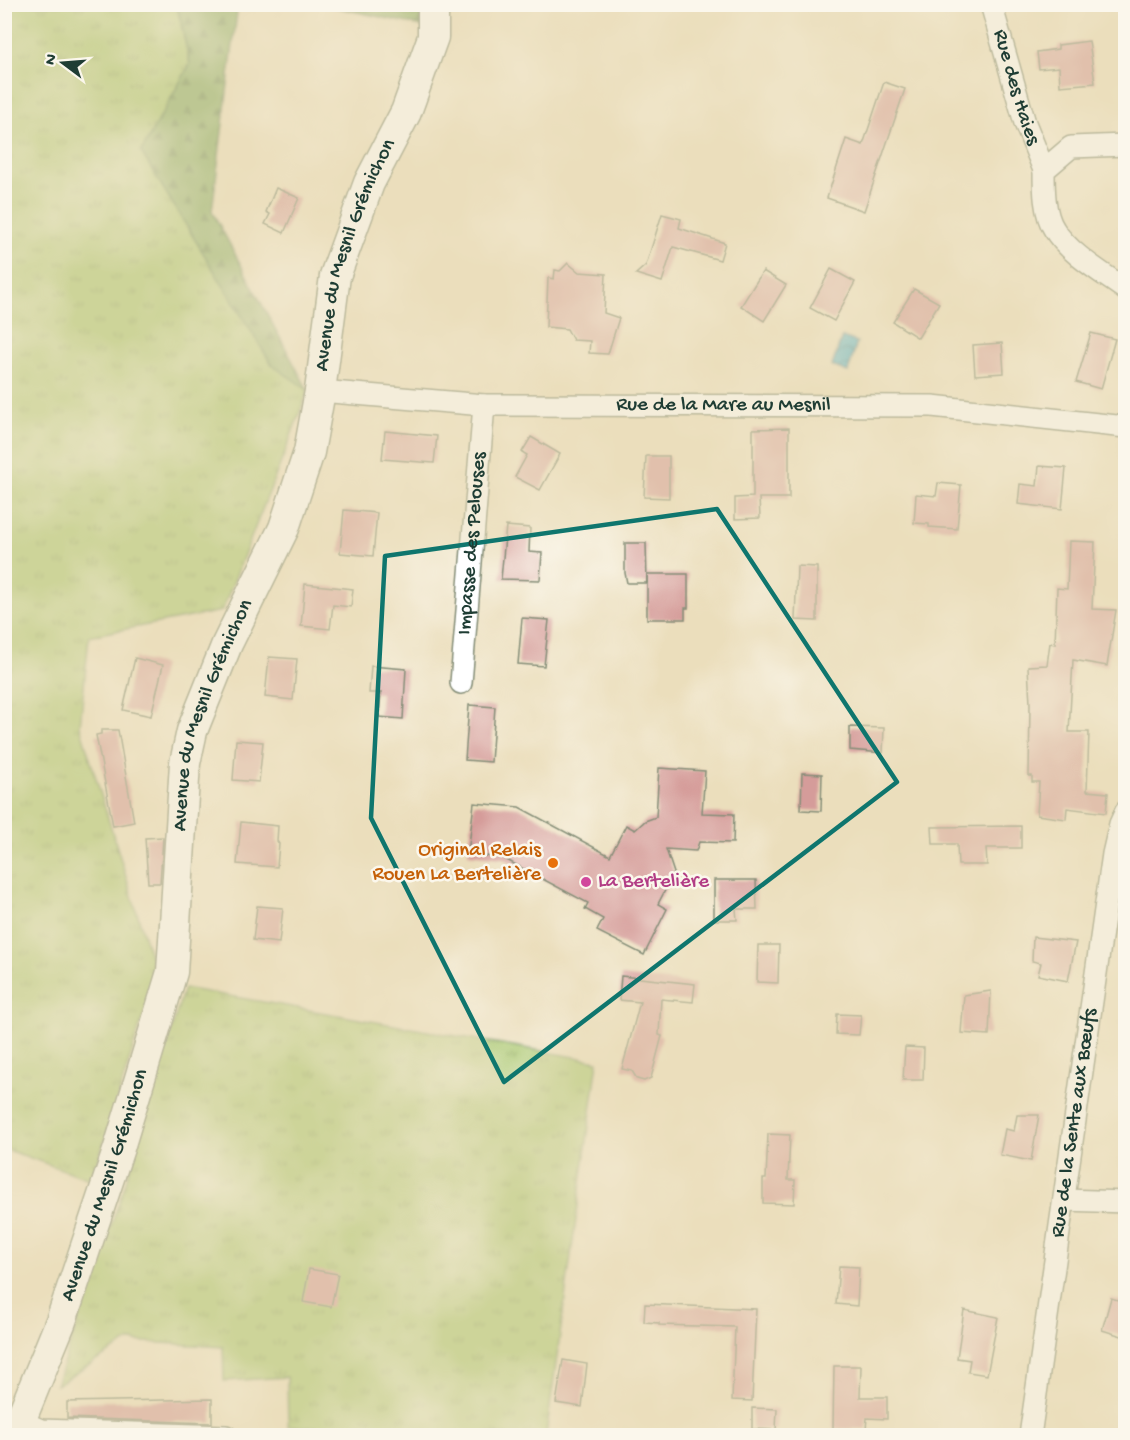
<svg xmlns="http://www.w3.org/2000/svg" width="1130" height="1440" font-family="'Gochi Hand',sans-serif">
  <style>
    .grass { fill: url(#grass-tufts); stroke: #648252; stroke-width: 1.5 }
    .forest { fill: url(#forest-firs); stroke: #52744b; stroke-width: 1.5 }
    .water { fill: url(#water-waves); stroke: #367680; stroke-width: 1.5 }
    .building { fill: #d59c9a }
    .lines { fill: none; stroke-linecap: round; stroke-linejoin: round }
    .street-casing { stroke: #858e78; stroke-width: 24 }
    .secondary-casing { stroke: #858e78; stroke-width: 33 }
    .street { stroke: #fff; stroke-width: 21 }
    .secondary { stroke: #fff; stroke-width: 30 }
    .marked { fill: none; stroke: #0f766e; stroke-width: 4.5; stroke-linejoin: round }
    .food-dot { fill: #e8710a; stroke: #fbf7ec; stroke-width: 2 }
    .hotel-dot { fill: #d1479c; stroke: #fbf7ec; stroke-width: 2 }
    .labels { text-anchor: middle; dominant-baseline: central; stroke-width: 5; stroke-linejoin: round; paint-order: stroke }
    .street-label { font-size: 21px; fill: #1f3d34; stroke: #fbf7ec }
    .food-label { font-size: 21px; fill: #c56008; stroke: #fbf7ec; text-anchor: end }
    .hotel-label { font-size: 21px; fill: #b23c85; stroke: #fbf7ec; text-anchor: start }
  </style>
  <defs>
    <pattern id="grass-tufts" width="24" height="20" patternUnits="userSpaceOnUse" patternTransform="scale(1.5)"><rect width="24" height="20" fill="#a9c76f"/><path d="M3 7l-1-3M5 7V3M7 7l1-3M15 17l-1-3M17 17v-4M19 17l1-3" fill="none" stroke="#89a35c"/></pattern>
    <pattern id="forest-firs" width="22" height="20" patternUnits="userSpaceOnUse" patternTransform="scale(1.5)"><rect width="22" height="20" fill="#86ac62"/><path d="M5 1l3.5 6h-7zM16 11l3.5 6h-7z" fill="#6d8d52"/></pattern>
    <pattern id="water-waves" width="16" height="10" patternUnits="userSpaceOnUse" patternTransform="scale(1.5)"><rect width="16" height="10" fill="#4cafcb"/><path d="M0 5q4-4 8 0t8 0" fill="none" stroke="#3f90a6"/></pattern>
  </defs>
  <rect width="100%" height="100%" fill="#fbf7ec"/>
  <filter id="ink" filterUnits="userSpaceOnUse"><feTurbulence type="fractalNoise" baseFrequency=".0167" numOctaves="2"/><feDisplacementMap in="SourceGraphic" scale="12" xChannelSelector="R" yChannelSelector="G"/><feConvolveMatrix kernelMatrix="1 2 1 2 8 2 1 2 1" color-interpolation-filters="sRGB"/></filter>
  <filter id="wash" filterUnits="userSpaceOnUse"><feTurbulence type="fractalNoise" baseFrequency=".008" numOctaves="4" result="noise"/><feDisplacementMap in="SourceGraphic" scale="24" xChannelSelector="R" yChannelSelector="G"/><feGaussianBlur stdDeviation="1.35" result="paint"/><feColorMatrix in="noise" values="0 0 0 0 0 0 0 0 0 0 0 0 0 0 0 0 0 1.4 0 .05"/><feComposite in="paint" operator="in"/></filter>
  <g filter="url(#wash)">
    <rect width="100%" height="100%" fill="#ebdebc"/>
    <g class="grass">
      <polygon points="4,5 177,5 190,64 141,152 308,390 285,452 222,611 89,636 80,726 156,975 92,1180 5,1149"/>
      <polygon points="184,988 598,1061 546,1435 448,1435 288,1426 287,1377 224,1381 223,1347 129,1341 56,1385 124,1188"/>
    </g>
    <g class="forest">
      <polygon points="177,5 238,5 212,211 308,390 272,365 141,152 190,64"/>
      <polygon points="325,5 453,5 439,30"/>
    </g>
    <polygon class="water" points="842,337 857,342 848,372 832,366"/>
    <g id="blocks">
      <g class="building">
        <polygon points="1089,41 1095,83 1060,86 1059,67 1039,69 1037,52 1058,49 1058,45"/>
        <polygon points="884,82 905,89 864,211 827,198 846,139 863,145"/>
        <polygon points="276,188 299,198 284,233 265,224 270,214 266,212"/>
        <polygon points="662,214 681,219 679,228 725,243 720,260 673,247 662,282 636,274 646,265"/>
        <polygon points="568,263 579,272 606,274 604,313 619,318 608,354 589,353 590,341 573,340 567,329 546,327 548,278 554,279 555,270 560,271"/>
        <polygon points="831,269 855,282 834,321 810,308"/>
        <polygon points="763,271 786,285 764,321 741,306"/>
        <polygon points="914,289 939,303 918,338 893,322"/>
        <polygon points="1091,333 1115,339 1101,389 1076,382"/>
        <polygon points="1002,343 1004,373 975,375 973,345"/>
        <polygon points="789,428 789,498 759,498 760,518 735,519 735,498 753,497 753,429"/>
        <polygon points="385,431 437,436 434,463 382,459"/>
        <polygon points="531,437 560,454 540,490 515,477 527,455 522,452"/>
        <polygon points="646,456 669,456 669,498 644,497"/>
        <polygon points="1039,466 1066,468 1062,509 1018,504 1020,484 1037,486"/>
        <polygon points="938,483 961,485 957,529 929,527 929,524 914,523 916,494 936,496"/>
        <polygon points="344,510 377,513 373,556 340,553"/>
        <polygon points="506,526 530,528 529,552 542,553 540,580 501,579"/>
        <polygon points="1069,541 1095,542 1092,609 1116,610 1107,666 1073,660 1069,732 1089,732 1087,791 1108,793 1106,813 1067,808 1066,819 1037,815 1039,782 1032,782 1032,776 1029,776 1030,704 1028,666 1047,665 1050,643 1055,644 1057,588 1067,589"/>
        <polygon points="625,543 646,543 647,583 627,583 625,573"/>
        <polygon points="797,566 817,567 817,621 795,620"/>
        <polygon points="647,574 688,574 688,608 685,608 685,619 647,619"/>
        <polygon points="305,584 353,589 351,607 333,605 330,629 301,626"/>
        <polygon points="522,618 549,620 544,666 518,664"/>
        <polygon points="269,657 297,659 293,700 265,697"/>
        <polygon points="135,658 163,665 151,716 123,710"/>
        <polygon points="371,666 406,669 403,719 379,717 381,693 369,693"/>
        <polygon points="469,705 495,707 491,762 465,760"/>
        <polygon points="850,727 884,728 883,753 850,750"/>
        <polygon points="101,730 118,730 134,822 113,826 96,735 101,734"/>
        <polygon points="236,740 263,742 259,782 233,780"/>
        <polygon points="659,768 705,771 702,813 734,814 733,843 699,842 696,851 666,849 674,873 658,904 667,909 644,955 597,931 603,919 585,909 588,903 503,858 468,854 474,803 519,807 610,856 626,825 635,830 645,821 656,817"/>
        <polygon points="802,773 822,774 821,811 801,810"/>
        <polygon points="241,822 278,826 277,841 279,844 277,867 237,864"/>
        <polygon points="1021,826 1021,848 986,848 987,865 958,865 957,844 933,844 932,827"/>
        <polygon points="163,837 160,883 148,883 145,838"/>
        <polygon points="714,880 756,880 757,909 736,909 737,920 714,920"/>
        <polygon points="257,906 283,908 279,943 253,940"/>
        <polygon points="1033,937 1076,942 1068,981 1038,975 1041,963 1032,961"/>
        <polygon points="758,945 779,945 778,983 757,982"/>
        <polygon points="621,976 695,984 693,1002 661,999 659,1035 662,1036 651,1078 644,1081 637,1079 632,1071 622,1069 640,1002 619,1000"/>
        <polygon points="991,991 989,1035 961,1033 964,995"/>
        <polygon points="837,1014 861,1015 859,1035 836,1034"/>
        <polygon points="905,1047 924,1048 923,1080 903,1080"/>
        <polygon points="1017,1115 1039,1115 1031,1161 1000,1155 1005,1129 1014,1131"/>
        <polygon points="768,1134 790,1135 788,1180 795,1180 794,1204 763,1203 763,1179 766,1179"/>
        <polygon points="839,1266 859,1267 857,1306 836,1304"/>
        <polygon points="309,1269 338,1274 331,1307 303,1302"/>
        <polygon points="1111,1298 1125,1302 1125,1337 1102,1330"/>
        <polygon points="645,1304 756,1309 752,1401 732,1400 735,1327 659,1325 659,1323 644,1322"/>
        <polygon points="964,1310 998,1317 987,1375 968,1372 970,1360 957,1358"/>
        <polygon points="563,1360 587,1364 582,1407 556,1403"/>
        <polygon points="834,1366 861,1366 860,1397 887,1397 887,1419 867,1418 866,1429 833,1429"/>
        <polygon points="212,1399 212,1423 67,1418 67,1402"/>
        <polygon points="752,1408 777,1409 776,1430 752,1429"/>
      </g>
    </g>
  </g>
  <g filter="url(#ink)">
    <use href="#blocks" fill-opacity="0" stroke="#858e78" stroke-width="1.5"/>
    <g class="lines">
      <defs>
        <g id="street">
          <path id="s1" d="M991 4 1025 123 1044 170"/>
          <path d="M1126 145 1071 147 1044 170C1044 188 1044 214 1054 229 1068 253 1104 274 1126 290"/>
          <path id="s2" d="M320 391 484 405 932 406 1126 427"/>
          <path id="s3" d="M461 683 484 405"/>
          <polyline points="1064,1200 1126,1202"/>
          <polyline points="20,1421 41,1430 226,1436"/>
          <path id="s4" d="M1030 1436 1113 854 1120 824 1126 811"/>
        </g>
        <g id="secondary">
          <path id="s5" d="M14 1436 61 1321 119 1148 172 972 185 763 192 731 227 644 284 528 309 452 320 391 335 276 369 183 406 112 433 37V4"/>
        </g>
      </defs>
      <use href="#street" class="street-casing"/>
      <use href="#secondary" class="secondary-casing"/>
      <use href="#street" class="street"/>
      <use href="#secondary" class="secondary"/>
    </g>
  </g>
  <path d="M0 0H1130V1440H0ZM717 509 897 782 504 1082 371 818 385 556Z" fill="#ebdebc" fill-opacity=".55" fill-rule="evenodd"/>
  <path class="marked" d="M717 509 897 782 504 1082 371 818 385 556Z"/>
  <circle class="food-dot" cx="553" cy="863" r="6"/>
  <circle class="hotel-dot" cx="586" cy="882" r="6"/>
  <g class="labels">
    <g class="street-label">
      <text stroke="none"><textPath href="#s1" startOffset="87">Rue des Haies</textPath></text>
      <text stroke="none"><textPath href="#s5" startOffset="1239">Avenue du Mesnil Grémichon</textPath></text>
      <text stroke="none"><textPath href="#s2" startOffset="404">Rue de la Mare au Mesnil</textPath></text>
      <text stroke="none"><textPath href="#s3" startOffset="140">Impasse des Pelouses</textPath></text>
      <text stroke="none"><textPath href="#s5" startOffset="753">Avenue du Mesnil Grémichon</textPath></text>
      <text stroke="none"><textPath href="#s4" startOffset="316">Rue de la Sente aux Bœufs</textPath></text>
      <text stroke="none"><textPath href="#s5" startOffset="267">Avenue du Mesnil Grémichon</textPath></text>
    </g>
    <g class="food-label">
      <text x="541" y="851">Original Relais<tspan x="541" dy="24">Rouen La Bertelière</tspan></text>
    </g>
    <g class="hotel-label">
      <text x="598" y="882">La Bertelière</text>
    </g>
  </g>
  <rect width="1130" height="1440" fill="none" stroke="#fbf7ec" stroke-width="24"/>
  <g transform="translate(63 63) rotate(286)" stroke="#fbf7ec" stroke-width="4.5" paint-order="stroke">
  <path d="M0-4.5L10 22L0 15L-10 22Z" fill="#1f3d34"/>
  <text y="-9" font-size="16" font-weight="bold" text-anchor="middle" fill="#1f3d34">N</text>
  </g>
</svg>
